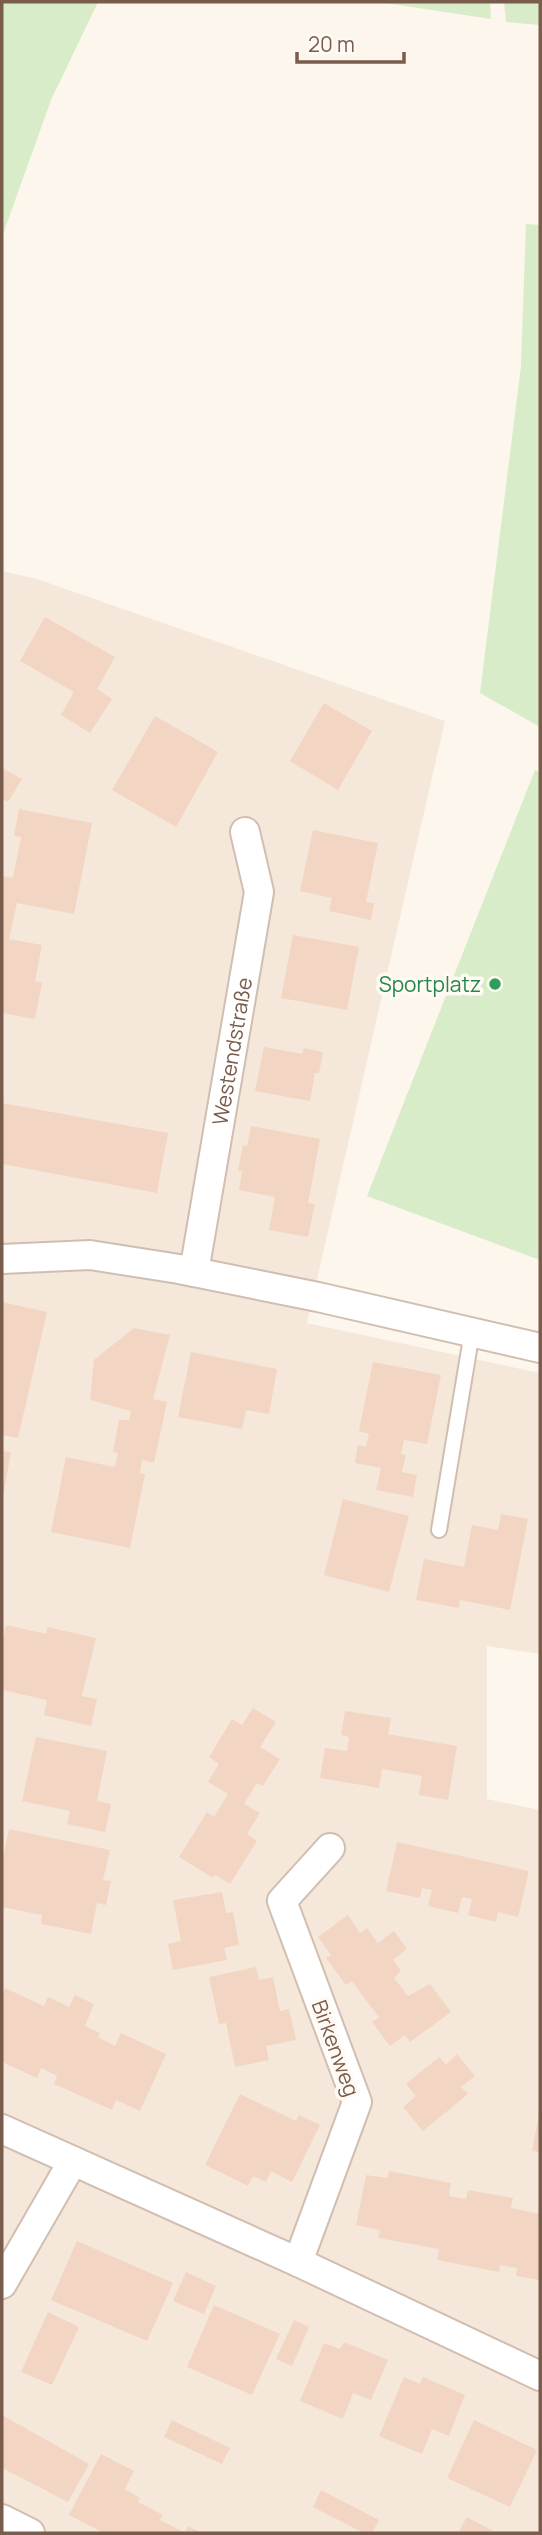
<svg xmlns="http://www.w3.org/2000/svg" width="542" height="2535" font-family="Manrope,sans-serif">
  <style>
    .residential { fill: #f5e8da }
    .green { fill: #d8ecc9 }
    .building { fill: #f3d5c3 }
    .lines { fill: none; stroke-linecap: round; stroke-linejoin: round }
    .service-casing { stroke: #d1beb0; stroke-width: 18 }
    .minor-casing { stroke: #d1beb0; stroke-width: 32 }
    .service { stroke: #fff; stroke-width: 14 }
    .minor { stroke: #fff; stroke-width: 28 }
    .leisure-dot { fill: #2e9e5b; stroke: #fffaf3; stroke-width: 2.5 }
    .labels { text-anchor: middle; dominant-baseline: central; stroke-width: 7; stroke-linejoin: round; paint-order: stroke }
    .leisure-label { font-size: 21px; fill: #27864d; stroke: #fffaf3; text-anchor: end }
    .street-label { font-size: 21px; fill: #7a5c4d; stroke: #fffaf3 }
  </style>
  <rect width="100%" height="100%" fill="#fdf6ec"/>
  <polygon class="residential" points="2,571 37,579 445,721 307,1323 540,1373 540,1654 487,1646 487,1799 540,1810 540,2533 2,2533"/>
  <g class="green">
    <polygon points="2,2 98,2 51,100 2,237"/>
    <polygon points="379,2 490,2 491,19"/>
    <polygon points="504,2 540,2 540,25 506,22"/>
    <polygon points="526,224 540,225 540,727 480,693 521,366"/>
    <polygon points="535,770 540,773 540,1260 367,1196"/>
  </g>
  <g class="building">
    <polygon points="45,617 115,657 97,689 112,699 90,733 61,715 74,692 20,661"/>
    <polygon points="324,703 372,731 338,790 290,761"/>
    <polygon points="155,716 218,752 176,827 112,790"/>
    <polygon points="2,768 22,779 8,802 2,799"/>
    <polygon points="19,809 92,823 74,914 17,903 9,939 42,945 35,981 42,983 35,1019 2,1013 2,884 3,876 13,878 21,837 14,836"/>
    <polygon points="313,830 378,843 366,902 374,903 371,920 329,911 332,898 300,891"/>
    <polygon points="293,935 359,947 347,1010 281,998"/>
    <polygon points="264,1047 302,1054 304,1048 323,1052 319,1073 315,1073 310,1101 255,1091"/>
    <polygon points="2,1103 168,1133 157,1193 2,1164"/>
    <polygon points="251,1126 320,1139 308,1203 315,1204 308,1237 269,1230 275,1197 239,1190 242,1171 238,1171 243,1145 247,1146"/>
    <polygon points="2,1302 47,1312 18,1438 2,1435"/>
    <polygon points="134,1328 170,1335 153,1399 167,1402 154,1463 142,1460 140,1473 145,1474 130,1548 51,1532 66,1457 115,1467 118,1453 113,1452 119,1420 129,1420 131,1411 90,1400 94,1360"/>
    <polygon points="191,1352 277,1369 269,1414 246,1410 242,1429 178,1417"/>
    <polygon points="373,1362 441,1375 427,1444 404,1440 401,1454 406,1455 402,1472 417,1475 413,1497 376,1490 381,1468 355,1463 358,1445 366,1447 369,1434 359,1431"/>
    <polygon points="2,1451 11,1452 3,1497 2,1497"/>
    <polygon points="343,1499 409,1516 389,1592 324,1575"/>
    <polygon points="501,1514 528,1519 510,1610 460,1600 459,1608 416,1600 424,1559 464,1567 472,1525 498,1530"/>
    <polygon points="6,1625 46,1634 47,1627 96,1638 82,1696 97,1699 91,1726 44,1715 47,1700 2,1690 2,1643"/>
    <polygon points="253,1708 276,1722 260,1747 280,1759 263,1786 257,1783 244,1804 260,1813 247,1834 257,1841 230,1884 215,1875 213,1878 179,1857 207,1812 214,1817 228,1794 208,1782 219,1764 209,1757 232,1719 242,1725"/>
    <polygon points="345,1711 391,1718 388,1734 457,1746 448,1800 419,1795 422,1776 382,1769 379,1788 320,1778 325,1748 347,1751 349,1737 341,1735"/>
    <polygon points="36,1737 107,1751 97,1801 111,1804 105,1832 67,1824 70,1811 22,1801"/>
    <polygon points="9,1829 110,1850 103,1880 111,1881 106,1905 97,1903 91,1934 41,1924 42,1915 2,1907 2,1863"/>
    <polygon points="397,1842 529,1871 518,1917 498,1912 496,1922 468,1915 472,1899 462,1897 458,1913 428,1906 432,1890 422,1888 420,1898 386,1891"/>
    <polygon points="222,1892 226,1913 233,1912 239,1945 224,1948 227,1960 173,1970 168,1944 181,1941 173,1900"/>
    <polygon points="348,1915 360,1933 367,1928 378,1943 394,1931 407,1949 393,1960 401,1971 394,1978 408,1996 430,1984 451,2012 410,2042 405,2035 390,2046 372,2022 379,2017 365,1999 352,1981 346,1985 326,1958 331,1955 318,1937"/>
    <polygon points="256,1967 259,1980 273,1977 280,2011 289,2009 296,2040 266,2046 269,2060 235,2067 226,2023 219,2024 209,1977"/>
    <polygon points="5,1988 44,2006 48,1997 69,2007 75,1995 94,2004 85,2026 100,2033 98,2037 115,2046 121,2033 166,2054 140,2111 116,2100 112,2110 54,2084 57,2076 41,2068 37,2078 2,2062 2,1995"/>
    <polygon points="457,2054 475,2076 461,2087 468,2094 423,2131 403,2107 416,2096 406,2084 439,2057 446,2065"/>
    <polygon points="240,2094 296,2121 299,2115 320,2125 292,2182 271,2171 266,2182 253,2176 248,2186 205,2165"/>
    <polygon points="539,2114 540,2114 540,2152 532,2151"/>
    <polygon points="389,2171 451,2183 449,2196 466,2199 468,2190 513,2198 511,2208 540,2214 540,2280 516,2276 517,2268 500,2265 499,2272 437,2260 439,2249 378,2238 380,2230 356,2225 366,2175 388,2178"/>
    <polygon points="77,2241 173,2283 147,2341 51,2300"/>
    <polygon points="186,2272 216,2286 204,2314 173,2301"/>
    <polygon points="214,2305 280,2334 252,2395 187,2367"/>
    <polygon points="48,2312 79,2327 52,2385 21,2372"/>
    <polygon points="294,2320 309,2327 292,2366 276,2359"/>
    <polygon points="344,2342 388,2360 371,2400 353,2393 343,2419 300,2401 324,2343 340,2349"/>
    <polygon points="404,2377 420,2384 423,2377 465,2395 449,2436 432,2429 422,2454 379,2436"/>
    <polygon points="2,2415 89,2464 68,2502 2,2468"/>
    <polygon points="172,2420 230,2448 222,2464 164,2437"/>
    <polygon points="474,2420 537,2450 510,2507 447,2478"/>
    <polygon points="101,2454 134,2471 125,2489 140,2498 138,2502 163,2515 160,2520 185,2533 188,2526 202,2533 104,2533 69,2515"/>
    <polygon points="321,2490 379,2520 372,2533 364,2533 313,2507"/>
    <polygon points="467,2517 493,2531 492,2533 458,2533"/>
  </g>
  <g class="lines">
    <defs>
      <polyline id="service" points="439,1530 472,1332"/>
      <g id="minor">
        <polyline points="2,1259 90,1255 179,1269 318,1297 540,1348"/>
        <path id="s1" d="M194 1272 259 892 245 832"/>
        <polyline points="2,2129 298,2262 540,2376"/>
        <polyline points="298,2262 357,2102 282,1901 330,1848"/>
        <polyline points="2,2284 73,2161"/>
        <polyline points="2,2519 30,2533"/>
      </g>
    </defs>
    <use href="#service" class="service-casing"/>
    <use href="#minor" class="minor-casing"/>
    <use href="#service" class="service"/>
    <use href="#minor" class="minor"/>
  </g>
  <circle class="leisure-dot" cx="495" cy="984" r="7"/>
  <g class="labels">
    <g class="leisure-label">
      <text x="481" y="984">Sportplatz</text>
    </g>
    <g class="street-label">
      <text stroke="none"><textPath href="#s1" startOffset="224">Westendstraße</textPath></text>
      <text transform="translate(336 2048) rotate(70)">Birkenweg</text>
    </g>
  </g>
  <rect width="542" height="2535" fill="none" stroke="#7a5c4d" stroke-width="7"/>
  <path d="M297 52v10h107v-10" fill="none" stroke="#7a5c4d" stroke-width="3.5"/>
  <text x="308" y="52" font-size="21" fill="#7a5c4d" stroke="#fffaf3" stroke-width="5" paint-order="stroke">20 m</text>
</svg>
